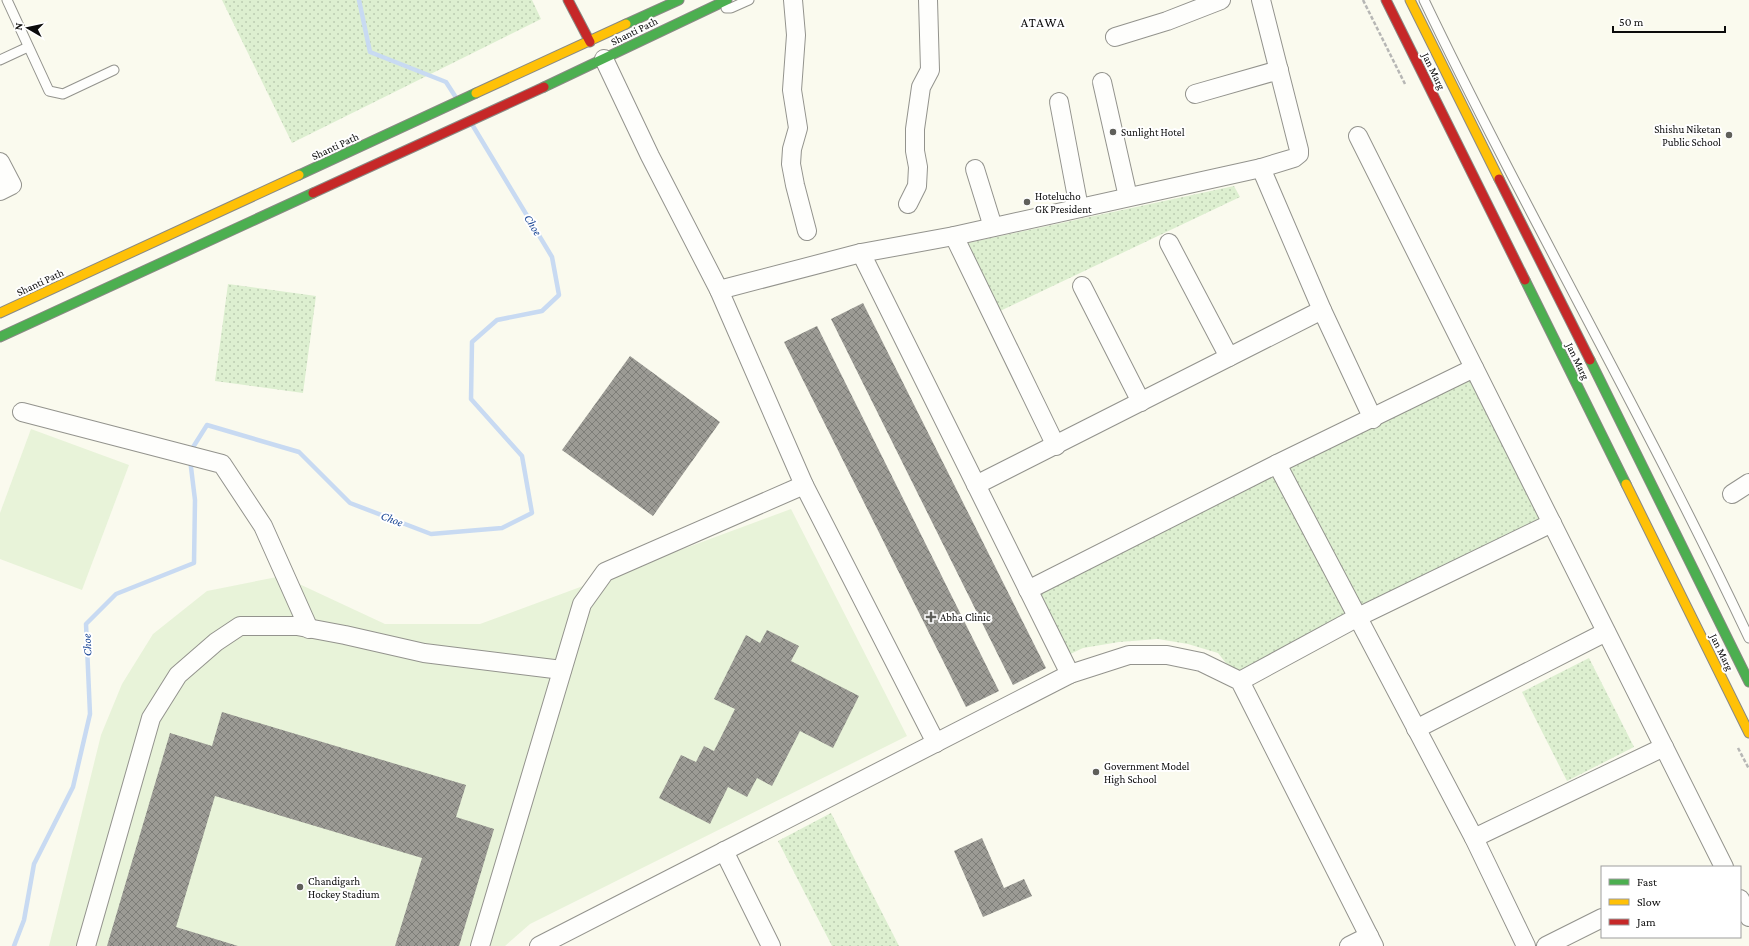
<svg xmlns="http://www.w3.org/2000/svg" width="1749" height="946" font-family="'Crimson Pro',serif">
  <style>
    .grass { fill: url(#grass-dots) }
    .pitch { fill: #e8f3d9 }
    .lines { fill: none; stroke-linecap: round; stroke-linejoin: round }
    .stream { stroke: #c8daf2; stroke-width: 4.5 }
    .building { fill: url(#building-cross-hatch) }
    .lane-casing { stroke: #93938d; stroke-width: 11 }
    .street-casing { stroke: #93938d; stroke-width: 20 }
    .fast-casing { stroke: #898984; stroke-width: 11 }
    .slow-casing { stroke: #898984; stroke-width: 11 }
    .jam-casing { stroke: #898984; stroke-width: 11 }
    .path { stroke: #b7b7b5; stroke-width: 2.5; stroke-dasharray: 4 2; stroke-linecap: butt }
    .lane { stroke: #fefefc; stroke-width: 9 }
    .street { stroke: #fefefc; stroke-width: 18 }
    .fast { stroke: #4caf50; stroke-width: 9 }
    .slow { stroke: #ffc107; stroke-width: 9 }
    .jam { stroke: #c62828; stroke-width: 9 }
    .poi-dot { fill: #5f5f5a; stroke: #fff; stroke-width: 1.5 }
    .labels { text-anchor: middle; dominant-baseline: central; stroke-width: 4; stroke-linejoin: round; paint-order: stroke }
    .street-label { font-size: 11px; fill: #0b0b0b; stroke: #fff }
    .poi-label { font-size: 11px; fill: #0b0b0b; stroke: #fff; text-anchor: start }
    .water-label { font-size: 12px; font-style: italic; fill: #1c4896; stroke: #fff }
    .quarter-label { font-size: 13px; letter-spacing: 1px; fill: #0b0b0b; stroke: #fff }
  </style>
  <defs>
    <pattern id="grass-dots" width="8" height="8" patternUnits="userSpaceOnUse"><rect width="8" height="8" fill="#ddefd0"/><path d="M2 2h.1M6 6h.1" fill="none" stroke="#bcccb1" stroke-width="1.8" stroke-linecap="round"/></pattern>
    <pattern id="building-cross-hatch" width="8" height="8" patternUnits="userSpaceOnUse"><rect width="8" height="8" fill="#9c9b95"/><path d="M0 0l8 8M0 8l8-8" fill="none" stroke="#7d7d78"/></pattern>
  </defs>
  <rect width="100%" height="100%" fill="#fafaee"/>
  <g class="grass">
    <polygon points="222,0 532,0 541,19 292,143"/>
    <polygon points="1234,186 1240,197 1000,311 968,243"/>
    <polygon points="228,284 316,296 303,393 215,381"/>
    <polygon points="1474,368 1552,523 1240,681 1218,653 1188,644 1158,639 1119,642 1083,648 1062,658 1028,590"/>
    <polygon points="1589,658 1634,747 1567,781 1522,692"/>
    <polygon points="831,813 899,946 832,946 778,841"/>
  </g>
  <g class="pitch">
    <polygon points="31,429 129,465 82,590 0,559 0,513"/>
    <polygon points="791,509 907,736 530,924 505,946 49,946 101,735 122,684 153,634 207,591 282,576 385,624 480,624"/>
  </g>
  <g class="lines">
    <g class="stream">
      <polyline points="359,0 370,52 446,82 455,96"/>
      <polyline points="190,452 207,425 299,452 350,503 431,534 502,528 532,513 522,456 471,399 472,342 497,320 542,311 559,295 552,257 473,126"/>
      <polyline points="14,946 24,920 34,864 73,787 90,714 86,624 116,594 194,563 195,500 190,459"/>
    </g>
  </g>
  <g class="building">
    <polygon points="863,303 1046,668 1013,685 831,319"/>
    <polygon points="817,326 999,691 966,707 784,342"/>
    <polygon points="630,356 720,422 653,516 562,450"/>
    <polygon points="767,630 799,646 791,661 859,696 833,748 800,731 772,786 757,778 747,797 728,787 710,824 659,798 681,755 696,762 704,746 714,751 735,709 714,699 746,635 760,643"/>
    <polygon points="222,712 466,785 456,817 494,829 459,946 395,946 422,858 215,796 176,927 238,946 107,946 170,733 212,746"/>
    <polygon points="982,838 1004,888 1024,879 1032,896 983,917 954,851"/>
  </g>
  <g class="lines">
    <defs>
      <g id="lane">
        <polyline points="7,0 49,91 63,94 114,70"/>
        <path d="M1424 0C1527 215 1647 422 1749 638"/>
        <polyline points="726,8 731,8 749,0"/>
        <polyline points="0,60 28,47"/>
      </g>
      <g id="street">
        <polyline points="793,0 796,35 792,90 798,128 792,149 791,164 795,185 807,231"/>
        <polyline points="1115,37 1167,21 1221,0"/>
        <polyline points="604,59 650,156 719,290 804,485 936,743"/>
        <polyline points="1102,82 1128,197"/>
        <polyline points="1195,94 1279,70"/>
        <polyline points="1059,102 1079,208"/>
        <polyline points="1358,136 1724,867"/>
        <polyline points="0,162 12,185 0,191"/>
        <polyline points="1261,168 1322,310 1373,419"/>
        <polyline points="975,169 993,227"/>
        <polyline points="908,204 917,186 918,167 915,151 915,129 921,87 930,70 928,0"/>
        <polyline points="954,236 1056,446"/>
        <polyline points="1169,243 1229,357"/>
        <polyline points="861,253 1070,674"/>
        <polyline points="1082,286 1141,402"/>
        <polyline points="719,290 861,253 954,236 1261,168 1294,158 1299,154 1299,150 1261,0"/>
        <polyline points="22,412 222,464 263,526 309,629"/>
        <polyline points="1277,464 1474,838 1526,946"/>
        <polyline points="976,485 1322,310"/>
        <polyline points="1732,494 1749,483"/>
        <polyline points="1028,590 1277,464 1474,368"/>
        <polyline points="1240,681 1358,617 1552,523"/>
        <polyline points="1416,729 1606,632"/>
        <polyline points="1474,838 1664,747"/>
        <polyline points="724,851 771,946"/>
        <polyline points="1740,899 1749,917"/>
        <polyline points="86,946 151,718 178,675 216,642 240,626 297,626 345,635 424,653 562,670"/>
        <polyline points="480,946 582,604 605,572 804,485"/>
        <polyline points="539,946 1070,674 1129,655 1167,655 1201,662 1240,681 1374,946"/>
        <polyline points="1349,946 1369,936"/>
        <polyline points="1546,946 1602,918"/>
      </g>
      <g id="fast">
        <polyline points="626,24 679,0"/>
        <polyline points="544,87 727,0"/>
        <polyline points="299,175 476,93"/>
        <polyline points="1525,280 1626,484"/>
        <polyline points="0,337 313,193"/>
        <polyline points="1590,360 1749,682"/>
      </g>
      <g id="slow">
        <polyline points="1410,0 1499,179"/>
        <polyline points="476,93 626,24"/>
        <polyline points="0,313 299,175"/>
        <polyline points="1626,484 1749,733"/>
      </g>
      <g id="jam">
        <polyline points="568,0 590,42"/>
        <polyline points="1386,0 1525,280"/>
        <polyline points="1499,179 1590,360"/>
        <polyline points="313,193 544,87"/>
      </g>
    </defs>
    <use href="#lane" class="lane-casing"/>
    <use href="#street" class="street-casing"/>
    <use href="#fast" class="fast-casing"/>
    <use href="#slow" class="slow-casing"/>
    <use href="#jam" class="jam-casing"/>
    <g class="path">
      <polyline points="1363,0 1405,84"/>
      <polyline points="1738,748 1749,769"/>
    </g>
    <use href="#lane" class="lane"/>
    <use href="#street" class="street"/>
    <use href="#fast" class="fast"/>
    <use href="#slow" class="slow"/>
    <use href="#jam" class="jam"/>
  </g>
  <g class="poi-dot">
    <circle cx="1113" cy="132" r="4"/>
    <circle cx="1729" cy="135" r="4"/>
    <circle cx="1027" cy="202" r="4"/>
    <path d="M929 611h4v4h4v4h-4v4h-4v-4h-4v-4h4z"/>
    <circle cx="1096" cy="772" r="4"/>
    <circle cx="300" cy="887" r="4"/>
  </g>
  <g class="labels">
    <g class="street-label">
      <text transform="translate(634 31) rotate(-26)">Shanti Path</text>
      <text transform="translate(1434 71) rotate(64)">Jan Marg</text>
      <text transform="translate(335 146) rotate(-25)">Shanti Path</text>
      <text transform="translate(40 282) rotate(-25)">Shanti Path</text>
      <text transform="translate(1578 361) rotate(64)">Jan Marg</text>
      <text transform="translate(1722 652) rotate(64)">Jan Marg</text>
    </g>
    <g class="poi-label">
      <text x="1721" y="129" text-anchor="end">Shishu Niketan<tspan x="1721" dy="13">Public School</tspan></text>
      <text x="1121" y="132">Sunlight Hotel</text>
      <text x="1035" y="196">Hotelucho<tspan x="1035" dy="13">GK President</tspan></text>
      <text x="940" y="617">Abha Clinic</text>
      <text x="1104" y="766">Government Model<tspan x="1104" dy="13">High School</tspan></text>
      <text x="308" y="881">Chandigarh<tspan x="308" dy="13">Hockey Stadium</tspan></text>
    </g>
    <g class="water-label">
      <text transform="translate(533 225) rotate(59)">Choe</text>
      <text transform="translate(392 519) rotate(21)">Choe</text>
      <text transform="translate(87 645) rotate(-93)">Choe</text>
    </g>
    <g class="quarter-label">
      <text x="1043" y="22">ATAWA</text>
    </g>
  </g>
  <rect x="1601" y="866" width="140" height="72" fill="#ffffff" stroke="#9d9d9d"/>
  <rect x="1609" y="879" width="20" height="6" fill="#4caf50" stroke="#9d9d9d"/>
  <text x="1637" y="886" font-size="12" fill="#0b0b0b">Fast</text>
  <rect x="1609" y="899" width="20" height="6" fill="#ffc107" stroke="#9d9d9d"/>
  <text x="1637" y="906" font-size="12" fill="#0b0b0b">Slow</text>
  <rect x="1609" y="919" width="20" height="6" fill="#c62828" stroke="#9d9d9d"/>
  <text x="1637" y="926" font-size="12" fill="#0b0b0b">Jam</text>
  <g transform="translate(28 28) rotate(279)" stroke="#ffffff" stroke-width="3" paint-order="stroke">
  <path d="M0-3L7 15L0 10L-7 15Z" fill="#0b0b0b"/>
  <text y="-6" font-size="11" font-weight="bold" text-anchor="middle" fill="#0b0b0b">N</text>
  </g>
  <path d="M1613 26v6h112v-6" fill="none" stroke="#0b0b0b" stroke-width="2"/>
  <text x="1619" y="26" font-size="12" fill="#0b0b0b" stroke="#ffffff" stroke-width="3" paint-order="stroke">50 m</text>
</svg>
